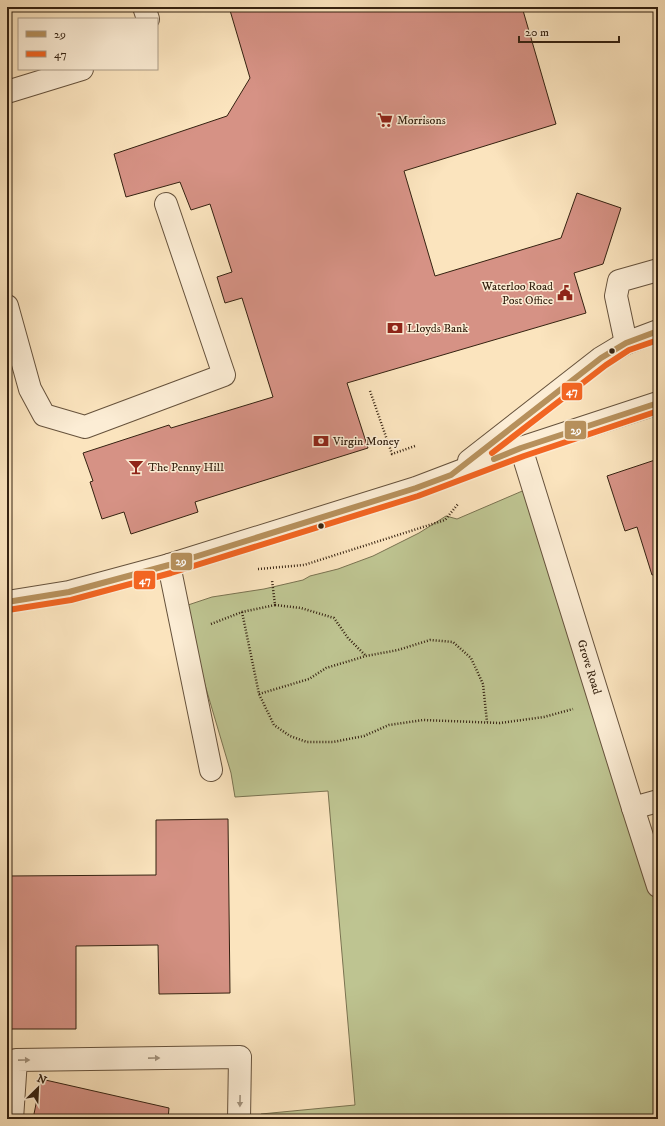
<svg xmlns="http://www.w3.org/2000/svg" width="665" height="1126" font-family="'IM FELL DW Pica',serif">
  <style>
    .green { fill: #bec491; stroke: #7a7351 }
    .building { fill: #d69285; stroke: #352211 }
    .lines { fill: none; stroke-linecap: round; stroke-linejoin: round }
    .minor-casing { stroke: #66523c; stroke-width: 24 }
    .path { stroke: #352211; stroke-width: 2.5; stroke-dasharray: 1 2; stroke-linecap: butt }
    .minor { stroke: #fcedd5; stroke-width: 22 }
    .bus-1-casing { stroke: #fcedd5; stroke-width: 9 }
    .bus-2-casing { stroke: #fcedd5; stroke-width: 9 }
    .bus-1 { stroke: #b6905c; stroke-width: 6 }
    .bus-2 { stroke: #f26522; stroke-width: 6 }
    .oneway { fill: #a2927d }
    .bus-dot { fill: #352211; stroke: #fcedd5; stroke-width: 1.5 }
    .labels { text-anchor: middle; dominant-baseline: central; stroke-width: 3; stroke-linejoin: round; paint-order: stroke }
    .poi-label { font-size: 12px; fill: #352211; stroke: #fcedd5; text-anchor: start }
    .street-label { font-size: 12px; fill: #352211; stroke: #fcedd5 }
    .line-badge { stroke: #fcedd5; stroke-width: 1.5 }
    .badge-label { font-size: 11px; text-anchor: middle; font-weight: bold; fill: #fff }
  </style>
  <rect width="100%" height="100%" fill="#fbe4be"/>
  <filter id="stains"><feTurbulence type="fractalNoise" baseFrequency=".005" numOctaves="4"/><feColorMatrix values="0 0 0 0 .2 0 0 0 0 .09 0 0 0 0 .02 0 0 0 .5 -.17"/></filter>
  <radialGradient id="worn" r=".72"><stop offset=".6" stop-color="#630" stop-opacity="0"/><stop offset="1" stop-color="#630" stop-opacity=".3"/></radialGradient>
  <polygon class="green" points="534,486 658,886 658,1119 261,1119 261,1114 355,1105 328,791 235,797 231,773 182,607 212,597 264,589 303,580 310,576 338,569 373,556 419,533 446,516 457,519"/>
  <g class="building">
    <polygon points="229,7 522,7 556,124 404,171 435,276 561,238 577,193 621,208 603,264 574,273 586,313 347,383 368,448 195,502 198,512 131,534 124,512 102,519 90,482 93,481 83,453 169,425 171,428 273,397 242,298 225,303 217,277 232,272 210,204 191,210 180,182 126,197 114,154 227,116 250,78"/>
    <polygon points="658,459 658,574 652,575 637,527 625,531 607,476"/>
    <polygon points="228,819 230,993 159,994 158,945 76,946 76,1029 7,1029 7,876 156,875 156,820"/>
    <polygon points="41,1079 169,1108 168,1119 33,1119"/>
  </g>
  <g class="lines">
    <defs>
      <g id="minor">
        <polyline points="144,7 148,19"/>
        <polyline points="7,92 82,69"/>
        <polyline points="7,306 30,389 44,415 85,427 224,375 166,204"/>
        <polyline points="626,343 616,296 619,281 658,270"/>
        <polyline points="521,448 633,808 658,886"/>
        <polyline points="469,461 601,358 626,343 658,331"/>
        <polyline points="169,565 211,770"/>
        <polyline points="7,602 69,592 169,565 416,488 521,448 658,403"/>
        <polyline points="633,808 658,801"/>
        <polyline points="12,1119 16,1060 240,1057 239,1119"/>
      </g>
    </defs>
    <use href="#minor" class="minor-casing"/>
    <g class="path">
      <polyline points="370,391 392,454 415,446"/>
      <polyline points="258,569 304,565 445,520 458,504"/>
      <polyline points="275,605 301,608 334,618 348,638 366,656"/>
      <polyline points="242,612 259,694 274,725 290,736 307,742 333,742 364,736 389,725 423,720 500,723 544,717 573,709"/>
      <polyline points="211,624 242,612 275,605 272,580"/>
      <polyline points="259,694 309,679 326,668 366,656 398,650 430,640 453,642 471,658 483,684 487,722"/>
    </g>
    <use href="#minor" class="minor"/>
    <defs>
      <g id="bus-1">
        <polyline points="494,459 521,448 658,403"/>
        <polyline points="7,602 69,592 169,565 416,488 451,475 601,358 626,343 658,331"/>
      </g>
      <g id="bus-2">
        <polyline points="492,453 606,365 629,350 658,340"/>
        <polyline points="8,610 71,600 171,573 418,496 524,456 658,411"/>
      </g>
    </defs>
    <use href="#bus-1" class="bus-1-casing"/>
    <use href="#bus-2" class="bus-2-casing"/>
    <use href="#bus-1" class="bus-1"/>
    <use href="#bus-2" class="bus-2"/>
  </g>
  <defs><path id="oneway-solid" d="M-6-.8H1V-3.2L6.5 0L1 3.2V.8H-6Z"/></defs>
  <g class="oneway">
    <use href="#oneway-solid" transform="translate(154 1058) rotate(-1)"/>
    <use href="#oneway-solid" transform="translate(24 1060) rotate(-1)"/>
    <use href="#oneway-solid" transform="translate(240 1101) rotate(91)"/>
  </g>
  <defs>
    <symbol id="supermarket-bare" viewBox="-9 -9 18 18"><path d="M-6-5.5h2.5l.6 2H6L4.5 2H-2.5L-4.4-4H-6ZM-1.5 3.2a1.3 1.3 0 1 0 .1 0ZM3 3.2a1.3 1.3 0 1 0 .1 0Z" fill="#8f2418" stroke="#fcedd5" stroke-width="2.5" paint-order="stroke"/></symbol>
    <symbol id="civic-bare" viewBox="-9 -9 18 18"><path d="M-.6-6.5H3V-4.5H.6V-3L4-1V1h2V6H-6V1h2V-1L-.6-3ZM-1.2 2.5V6h2.4V2.5Z" fill="#8f2418" stroke="#fcedd5" stroke-width="2.5" paint-order="stroke"/></symbol>
    <symbol id="bank-bare" viewBox="-9 -9 18 18"><path d="M-6-4H6V4H-6ZM0-2.3a2.3 2.3 0 1 0 0 4.6a2.3 2.3 0 1 0 0-4.6Z" fill="#8f2418" stroke="#fcedd5" stroke-width="2.5" paint-order="stroke"/></symbol>
    <symbol id="bar-bare" viewBox="-9 -9 18 18"><path d="M-6-5H6L.8 .8V4.5H3.5V6h-7V4.5H-.8V.8Z" fill="#8f2418" stroke="#fcedd5" stroke-width="2.5" paint-order="stroke"/></symbol>
  </defs>
  <g fill-rule="evenodd">
    <use href="#supermarket-bare" x="374" y="109" width="22" height="22"/>
    <use href="#civic-bare" x="554" y="282" width="22" height="22"/>
    <use href="#bank-bare" x="384" y="317" width="22" height="22"/>
    <use href="#bank-bare" x="310" y="430" width="22" height="22"/>
    <use href="#bar-bare" x="125" y="456" width="22" height="22"/>
  </g>
  <g class="bus-dot">
    <circle cx="612" cy="351" r="3.5"/>
    <circle cx="321" cy="526" r="3.5"/>
  </g>
  <g class="labels">
    <g class="poi-label">
      <text x="397" y="120">Morrisons</text>
      <text x="553" y="286" text-anchor="end">Waterloo Road<tspan x="553" dy="14">Post Office</tspan></text>
      <text x="407" y="328">Lloyds Bank</text>
      <text x="333" y="441">Virgin Money</text>
      <text x="148" y="467">The Penny Hill</text>
    </g>
    <g class="street-label">
      <text transform="translate(589 667) rotate(73)">Grove Road</text>
    </g>
  </g>
  <g class="line-badge">
    <rect x="561" y="382" width="22" height="19" rx="4" fill="#f26522"/>
    <rect x="564" y="420" width="23" height="20" rx="4" fill="#b6905c"/>
    <rect x="170" y="552" width="23" height="19" rx="4" fill="#b6905c"/>
    <rect x="133" y="570" width="23" height="20" rx="4" fill="#f26522"/>
  </g>
  <g class="badge-label">
    <text x="572" y="395">47</text>
    <text x="576" y="434">29</text>
    <text x="181" y="565">29</text>
    <text x="145" y="584">47</text>
  </g>
  <rect width="665" height="1126" fill="none" stroke="#fbe4be" stroke-width="24"/>
  <rect x="8" y="8" width="649" height="1110" fill="none" stroke="#352211" stroke-width="2"/>
  <rect x="12" y="12" width="641" height="1102" fill="none" stroke="#352211"/>
  <rect x="18" y="18" width="140" height="52" fill="#fcedd5" stroke="#ac9c87"/>
  <rect x="26" y="31" width="20" height="6" fill="#b6905c" stroke="#ac9c87"/>
  <text x="54" y="38" font-size="12" fill="#352211">29</text>
  <rect x="26" y="51" width="20" height="6" fill="#f26522" stroke="#ac9c87"/>
  <text x="54" y="58" font-size="12" fill="#352211">47</text>
  <g transform="translate(38 1088) rotate(24)" stroke="#fcedd5" stroke-width="3" paint-order="stroke">
  <path d="M0-3L7 15L0 10L-7 15Z" fill="#352211"/>
  <text y="-6" font-size="11" font-weight="bold" text-anchor="middle" fill="#352211">N</text>
  </g>
  <path d="M519 36v6h100v-6" fill="none" stroke="#352211" stroke-width="2"/>
  <text x="525" y="36" font-size="12" fill="#352211" stroke="#fcedd5" stroke-width="3" paint-order="stroke">20 m</text>
  <rect width="100%" height="100%" filter="url(#stains)"/>
  <rect width="100%" height="100%" fill="url(#worn)"/>
</svg>
